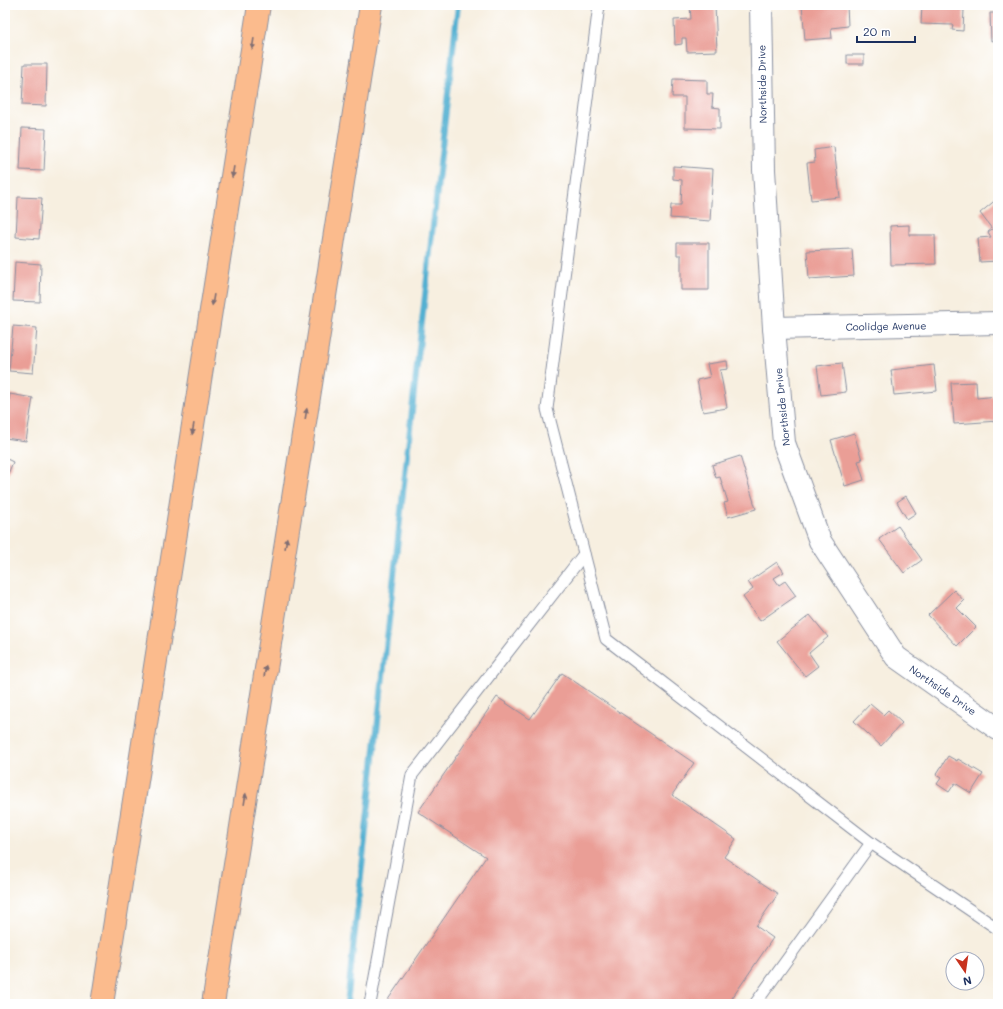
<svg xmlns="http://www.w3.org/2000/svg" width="1003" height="1009" font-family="Mali,sans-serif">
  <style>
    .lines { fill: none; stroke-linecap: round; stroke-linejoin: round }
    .stream { stroke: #53b0d1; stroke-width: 6 }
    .building { fill: #ea9e96 }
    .service-casing { stroke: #898f9f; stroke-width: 13 }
    .minor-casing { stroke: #898f9f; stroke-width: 24 }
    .motorway-casing { stroke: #898f9f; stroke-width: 24 }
    .service { stroke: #fff; stroke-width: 11 }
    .minor { stroke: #fff; stroke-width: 22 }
    .motorway { stroke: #fbbb8d; stroke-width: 22 }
    .oneway { fill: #806e73 }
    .labels { text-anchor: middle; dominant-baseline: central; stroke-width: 3; stroke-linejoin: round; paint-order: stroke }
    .street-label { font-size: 10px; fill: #1b2f5e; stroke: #fff }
  </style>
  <rect width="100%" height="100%" fill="#fff"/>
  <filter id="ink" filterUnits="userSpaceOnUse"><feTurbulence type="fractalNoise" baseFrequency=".025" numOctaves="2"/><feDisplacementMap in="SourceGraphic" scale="8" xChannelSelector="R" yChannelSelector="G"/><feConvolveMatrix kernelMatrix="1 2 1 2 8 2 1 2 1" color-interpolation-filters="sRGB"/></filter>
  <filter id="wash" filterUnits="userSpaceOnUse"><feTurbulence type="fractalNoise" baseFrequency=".012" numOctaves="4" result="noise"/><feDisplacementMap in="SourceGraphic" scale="16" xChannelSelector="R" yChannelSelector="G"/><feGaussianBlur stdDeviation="0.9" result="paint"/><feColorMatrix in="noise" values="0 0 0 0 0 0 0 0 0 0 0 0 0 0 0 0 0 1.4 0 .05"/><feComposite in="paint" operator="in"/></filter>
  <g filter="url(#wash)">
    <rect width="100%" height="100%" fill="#f7efe0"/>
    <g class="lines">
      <polyline class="stream" points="347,1004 414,392 458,5"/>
    </g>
    <g id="blocks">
      <g class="building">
        <polygon points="690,5 715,5 717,51 687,52 686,38 682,38 682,44 675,45 674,20 691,19"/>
        <polygon points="802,5 847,5 848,26 831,28 832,38 805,40"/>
        <polygon points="922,5 955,5 954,9 964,10 963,31 952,30 953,25 921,24"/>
        <polygon points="990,13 998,13 998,40 991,41"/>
        <rect x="847" y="55" width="17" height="9"/>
        <polygon points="24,64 47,64 46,106 22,105"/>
        <polygon points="673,79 707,80 707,94 713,94 712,107 720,108 720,129 685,128 685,97 672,97"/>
        <polygon points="22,128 46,129 44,171 20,170"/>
        <polygon points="834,147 840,197 811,200 807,163 815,162 814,150"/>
        <polygon points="673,166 713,169 710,221 670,218 671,205 681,205 682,180 673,179"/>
        <polygon points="18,197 42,198 39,239 16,237"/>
        <polygon points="998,198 998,261 980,262 978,238 991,237 988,232 992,229 980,213"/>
        <polygon points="909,225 909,235 935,235 936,264 891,265 890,226"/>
        <polygon points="677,243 709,243 709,290 681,290 681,255 677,255"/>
        <polygon points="852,249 854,276 809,279 807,251"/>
        <polygon points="15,262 41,264 40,302 13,301"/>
        <polygon points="13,326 37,328 33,373 9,371"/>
        <polygon points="727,361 728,369 720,370 727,408 703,412 697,380 710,377 707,364"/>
        <polygon points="842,363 846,392 821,395 817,366"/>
        <polygon points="934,365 937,391 894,395 891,370"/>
        <polygon points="976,382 977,398 998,396 998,421 954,424 951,383"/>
        <polygon points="10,394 33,398 26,441 5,438 5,424"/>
        <polygon points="854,433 862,460 858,461 864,480 845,486 831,440"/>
        <polygon points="740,456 756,509 728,517 724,503 728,502 720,477 716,478 712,465"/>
        <polygon points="5,458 13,462 5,481"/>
        <polygon points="906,496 916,513 907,519 897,502"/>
        <polygon points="898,526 922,560 904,573 879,539"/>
        <polygon points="777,562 784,572 774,578 779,585 785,581 796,596 760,621 743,597 753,589 748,582"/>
        <polygon points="954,590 964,601 957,608 976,627 957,646 928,615"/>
        <polygon points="810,615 828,637 809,653 818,666 805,676 777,641"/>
        <polygon points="562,673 694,763 672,795 736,839 724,857 778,894 756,926 773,938 728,1004 385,1004 486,857 418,812 497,697 530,719"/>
        <polygon points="870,704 883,715 888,710 902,723 881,746 854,721"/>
        <polygon points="948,756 957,761 958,759 983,774 971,793 955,783 949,792 937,784 941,778 936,775"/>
      </g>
    </g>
  </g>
  <g filter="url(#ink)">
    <use href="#blocks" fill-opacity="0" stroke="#898f9f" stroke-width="1"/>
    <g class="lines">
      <defs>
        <g id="service">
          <polyline points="599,5 547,409 606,639 871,843 998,929"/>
          <polyline points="370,1004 412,775 584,554"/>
          <polyline points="755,1004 871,843"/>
        </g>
        <g id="minor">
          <polyline points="761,5 764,170 774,328 784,443 820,541 896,657 998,729"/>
          <polyline points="774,328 998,323"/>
        </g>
        <g id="motorway">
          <polyline points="102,1004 259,5"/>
          <polyline points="213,1004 371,5"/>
        </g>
      </defs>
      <use href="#service" class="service-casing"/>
      <use href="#minor" class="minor-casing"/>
      <use href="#motorway" class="motorway-casing"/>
      <use href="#service" class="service"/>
      <use href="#minor" class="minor"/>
      <use href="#motorway" class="motorway"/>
    </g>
    <defs><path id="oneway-solid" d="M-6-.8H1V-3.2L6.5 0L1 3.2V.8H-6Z"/></defs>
    <g class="oneway">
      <use href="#oneway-solid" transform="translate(253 44) rotate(99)"/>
      <use href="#oneway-solid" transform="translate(233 172) rotate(99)"/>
      <use href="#oneway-solid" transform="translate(213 300) rotate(99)"/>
      <use href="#oneway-solid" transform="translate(306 414) rotate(-81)"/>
      <use href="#oneway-solid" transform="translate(193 429) rotate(99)"/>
      <use href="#oneway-solid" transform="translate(286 543) rotate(-81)"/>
      <use href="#oneway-solid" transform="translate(265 671) rotate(-81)"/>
      <use href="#oneway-solid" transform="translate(245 799) rotate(-81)"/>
    </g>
  </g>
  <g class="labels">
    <g class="street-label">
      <text transform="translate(762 84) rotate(-91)">Northside Drive</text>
      <text transform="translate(886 326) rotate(-1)">Coolidge Avenue</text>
      <text transform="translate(782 407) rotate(-96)">Northside Drive</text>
      <text transform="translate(943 690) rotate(35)">Northside Drive</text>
    </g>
  </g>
  <rect width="1003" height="1009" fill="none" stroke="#fff" stroke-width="20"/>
  <g transform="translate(965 971) rotate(167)"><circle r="19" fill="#ffffff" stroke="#a4acbf"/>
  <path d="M0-3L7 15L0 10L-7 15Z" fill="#c8321e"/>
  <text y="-6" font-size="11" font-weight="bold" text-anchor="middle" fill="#1b2f5e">N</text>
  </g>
  <path d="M857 36v6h58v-6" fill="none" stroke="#1b2f5e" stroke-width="2"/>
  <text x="863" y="36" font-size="12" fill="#1b2f5e" stroke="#ffffff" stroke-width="3" paint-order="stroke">20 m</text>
</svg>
